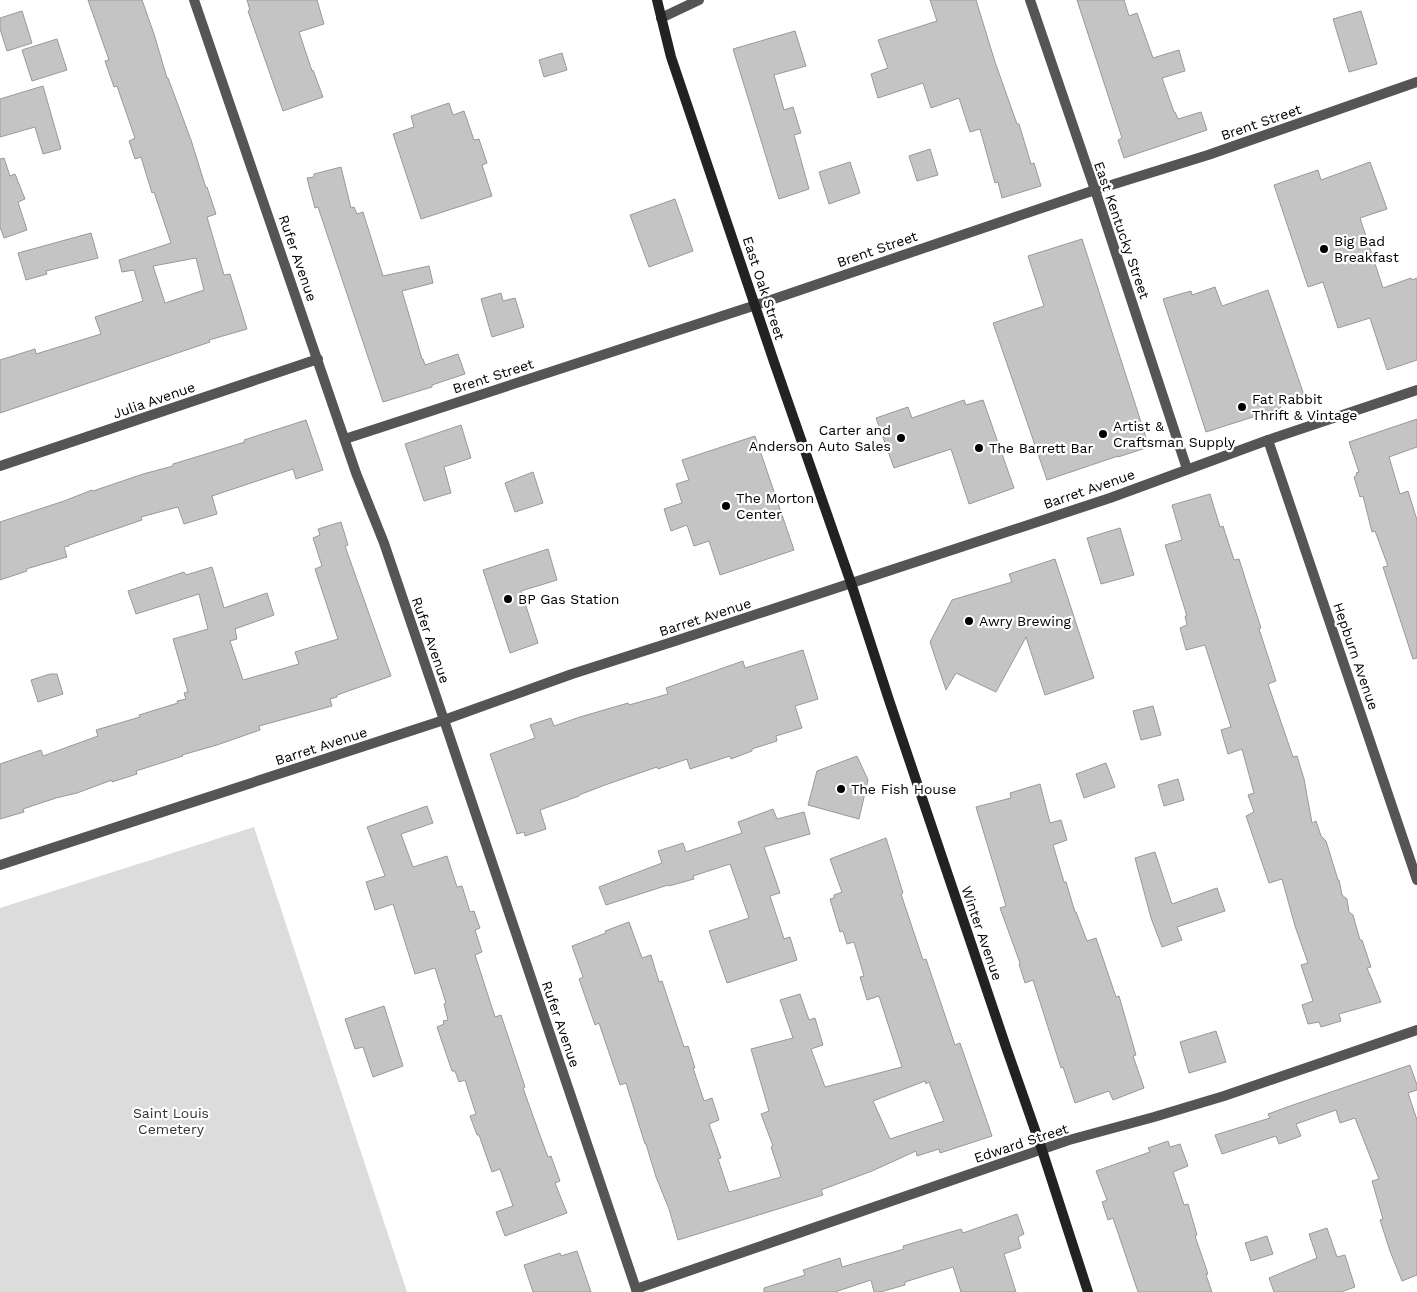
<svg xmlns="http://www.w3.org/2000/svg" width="1417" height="1292" font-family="'Work Sans',sans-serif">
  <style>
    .green { fill: #dcdcdc }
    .building { fill: #c4c4c4; stroke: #999; fill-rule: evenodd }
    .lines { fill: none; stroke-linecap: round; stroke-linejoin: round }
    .minor { stroke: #555; stroke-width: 10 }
    .tertiary { stroke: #555; stroke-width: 10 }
    .secondary { stroke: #222; stroke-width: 10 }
    .poi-dot { fill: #000; stroke: #fff; stroke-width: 2 }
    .labels { text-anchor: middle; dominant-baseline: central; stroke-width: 4.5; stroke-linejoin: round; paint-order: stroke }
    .street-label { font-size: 14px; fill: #000; stroke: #fff }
    .poi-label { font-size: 14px; fill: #000; stroke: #fff; text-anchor: start }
    .park-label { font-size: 14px; fill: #333; stroke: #fff }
  </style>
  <rect width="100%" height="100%" fill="#fff"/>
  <polygon class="green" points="254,827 407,1292 0,1292 0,908"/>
  <g class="building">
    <path d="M88 0H142L154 34 167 78H168L191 140 206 188 207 187 216 214 207 217 224 275 230 274 247 329 209 340 210 342 0 413V360L35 349 36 354 101 334 95 317 143 301 134 270 122 272 119 260 171 243 154 192 152 193 141 157 135 159 129 141 135 138 117 86 114 87 105 61 109 60ZM196 258 204 290 165 303 153 266Z"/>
    <polygon points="247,0 317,0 324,24 299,32 312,71 313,70 323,97 283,111 248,11 250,10"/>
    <polygon points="930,0 976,0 995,62 1017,124 1019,124 1031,164 1034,163 1041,186 1002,198 998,182 995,183 980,129 970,132 959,98 931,108 923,83 878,98 871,74 888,68 878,40 937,21"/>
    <polygon points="1077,0 1124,0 1129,16 1137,13 1153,58 1179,50 1185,71 1162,78 1174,112 1175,112 1178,119 1201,112 1207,130 1124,158 1118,140 1122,138"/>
    <polygon points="22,11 32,43 7,51 0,29 0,18"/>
    <polygon points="1361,11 1377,64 1349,72 1333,19"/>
    <polygon points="795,31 806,66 774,75 784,110 793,107 801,133 794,135 809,189 779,199 733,49"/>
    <polygon points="57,39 67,70 32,81 22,50"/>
    <polygon points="562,53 567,70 544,77 539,60"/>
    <polygon points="43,86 61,149 43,154 35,127 0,137 0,99"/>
    <polygon points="449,103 453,115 464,111 474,140 479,139 487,163 482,165 492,196 421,219 393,134 414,127 411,116"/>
    <polygon points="930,149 938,175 917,181 909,156"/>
    <polygon points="4,158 10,176 15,174 25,199 18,202 27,230 4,238 0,227 0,159"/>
    <polygon points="850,162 860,193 829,204 819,172"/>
    <polygon points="1370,162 1387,209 1360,218 1383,288 1411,278 1412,280 1417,278 1417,360 1387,370 1370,318 1338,328 1323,282 1308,287 1274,185 1318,170 1321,180"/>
    <polygon points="341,167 351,208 354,207 357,214 363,212 383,276 429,266 433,283 402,291 422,359 423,359 425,365 458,354 465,374 432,385 432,387 383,402 318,207 315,208 307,178 314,177 314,174"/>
    <polygon points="675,199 693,251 649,267 630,215"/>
    <polygon points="91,233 98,258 46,271 47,274 26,280 18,253"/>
    <polygon points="1082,239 1149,447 1118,457 1118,456 1047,480 993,323 1044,306 1028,256"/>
    <polygon points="1215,287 1222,306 1268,290 1305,398 1280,406 1281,408 1206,432 1163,299 1191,291 1192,295"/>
    <polygon points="501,293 503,301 515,298 524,327 492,337 481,299"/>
    <polygon points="964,400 966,405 983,400 1014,488 969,504 951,449 894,468 876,418 908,407 912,418"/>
    <polygon points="1417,419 1417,447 1389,457 1400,494 1408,491 1417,520 1417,658 1413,659 1383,567 1388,566 1375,531 1372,532 1363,496 1360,497 1354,477 1357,475 1356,473 1359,472 1349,442"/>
    <polygon points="306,420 323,470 296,479 293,469 212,496 217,514 184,524 178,507 141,517 142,520 69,545 69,546 64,547 67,557 26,569 27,571 0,580 0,522 64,501 92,490 93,491 143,474 173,466 173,464 245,442 244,440"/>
    <polygon points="461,425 471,458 444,467 451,493 424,501 405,444"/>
    <polygon points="755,436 794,550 720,575 709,541 694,546 687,525 671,531 664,509 682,503 676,484 689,480 682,460"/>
    <polygon points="533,472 543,503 515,512 505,483"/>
    <polygon points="1210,494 1220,527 1223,526 1234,560 1239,559 1251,597 1261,628 1259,629 1276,681 1268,684 1293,757 1297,756 1304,779 1312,823 1316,821 1321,836 1326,841 1338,880 1339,880 1342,895 1347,899 1349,912 1353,915 1360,940 1362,940 1371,967 1367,968 1381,1002 1339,1014 1341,1021 1321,1027 1319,1022 1308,1024 1302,1005 1313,1001 1301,965 1308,963 1295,926 1282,879 1269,883 1246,816 1254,812 1248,795 1254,793 1242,749 1228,754 1221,730 1231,727 1205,645 1186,650 1180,628 1187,625 1185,616 1187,616 1165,545 1182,540 1172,505"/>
    <polygon points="341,522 348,545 345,546 391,676 337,695 337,697 330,699 332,706 259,726 260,730 217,745 182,755 183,756 136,771 137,774 112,782 112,780 77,793 56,798 23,809 24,812 0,819 0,764 41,750 43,756 98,736 96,730 140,717 139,715 178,703 177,701 186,699 184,693 188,692 173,639 208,629 199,594 136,614 128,591 184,572 186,575 212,567 224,608 267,593 274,615 235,629 237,639 230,641 243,680 299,664 295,652 338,639 315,569 322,566 313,538 320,535 318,529"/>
    <polygon points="1120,528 1134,575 1101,584 1087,538"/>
    <polygon points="548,549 557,580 521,591 538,643 510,653 483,570"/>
    <polygon points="1055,559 1094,678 1045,695 1026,637 996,692 956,673 946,690 930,642 952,600 1012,582 1009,574"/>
    <polygon points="803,650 818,699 795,706 802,728 776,736 777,741 752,749 752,751 731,759 730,756 690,769 687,759 658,769 657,767 605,785 579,795 579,796 540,810 546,829 525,836 524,832 517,834 490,754 535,738 530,725 551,718 554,726 580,717 628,703 629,705 668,694 666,688 743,661 745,668"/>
    <polygon points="50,674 57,674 63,694 38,702 31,680"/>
    <polygon points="1153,706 1161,735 1141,740 1133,711"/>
    <polygon points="857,756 868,780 859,819 808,805 817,771"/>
    <polygon points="1106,763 1115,787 1084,798 1076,774"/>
    <polygon points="1178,779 1184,800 1164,806 1158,785"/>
    <polygon points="1040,784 1050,823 1061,820 1067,840 1053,845 1064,882 1066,882 1075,912 1076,912 1087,941 1096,938 1116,997 1119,996 1136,1055 1133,1056 1144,1088 1113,1100 1109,1091 1075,1103 1063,1067 1061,1068 1033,980 1025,983 1019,964 1020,963 1000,908 1006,906 976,807 1011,798 1010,793"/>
    <polygon points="427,806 433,823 401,834 413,867 447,856 457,887 462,886 470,912 474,911 480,928 475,930 482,952 475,955 495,1017 501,1015 525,1087 523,1088 538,1130 548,1157 551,1156 560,1181 555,1183 567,1213 505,1236 496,1212 513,1206 500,1169 492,1172 479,1135 477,1135 470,1116 476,1114 465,1080 459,1082 455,1071 452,1071 437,1027 444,1024 443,1021 448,1020 444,1004 446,1003 435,968 415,974 393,904 375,910 366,882 385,876 367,827"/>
    <polygon points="773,809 777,819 804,812 810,834 764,847 780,893 770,896 784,939 790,937 797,960 727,983 709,931 749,918 730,864 693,876 694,879 669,886 668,885 606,905 599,887 662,863 658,851 683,843 686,852 742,833 738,822"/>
    <path d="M886 838 903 893 901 894 923 960 926 959 955 1045 960 1043 992 1136 940 1153 939 1149 917 1156 916 1151 872 1171 821 1190 823 1195 678 1240 669 1209 656 1177 646 1144H645L626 1083 620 1085 599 1023 595 1025 579 979 583 977 572 946 606 933 605 931 629 922 642 958 651 955 659 982 662 981 684 1047 688 1046 695 1068H693L704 1101 712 1098 719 1120 709 1124 721 1158 718 1159 729 1192 781 1177 771 1147 773 1146 761 1114 769 1111 751 1049 793 1038 780 1000 800 994 809 1020 815 1018 823 1045 811 1049 825 1087 902 1067 879 996 867 1000 860 977 864 976 854 942 847 944 843 931 840 932 830 899 834 898V895L842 892 830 859ZM925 1081 926 1084 929 1082 944 1121 890 1139 873 1101Z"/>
    <polygon points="1155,852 1172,904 1217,888 1225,911 1177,927 1182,940 1162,947 1151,918 1135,858"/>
    <polygon points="384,1006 403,1066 373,1077 363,1047 355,1049 345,1019"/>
    <polygon points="1216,1031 1226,1062 1189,1073 1180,1042"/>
    <polygon points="1410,1065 1417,1085 1417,1090 1408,1093 1417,1120 1417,1275 1402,1281 1390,1251 1380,1220 1383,1219 1372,1181 1379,1179 1355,1118 1340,1123 1336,1110 1296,1124 1301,1136 1279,1144 1276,1136 1222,1154 1215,1135 1270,1118 1268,1114 1290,1106"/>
    <polygon points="1168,1141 1170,1147 1180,1144 1188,1166 1173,1172 1184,1205 1188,1204 1197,1235 1195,1236 1208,1274 1206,1275 1212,1292 1138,1292 1113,1218 1108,1220 1102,1202 1107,1200 1096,1171 1150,1152 1148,1148"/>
    <polygon points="1017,1214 1024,1234 1018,1237 1021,1248 1004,1254 1016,1292 961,1292 953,1267 905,1282 905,1285 880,1292 874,1292 871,1280 835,1292 764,1292 764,1288 805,1275 803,1270 840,1258 842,1267 904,1249 903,1246 961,1229 963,1233"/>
    <polygon points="1327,1228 1337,1257 1345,1255 1355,1287 1341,1292 1274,1292 1269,1278 1317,1258 1309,1234"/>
    <polygon points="1267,1236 1273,1254 1251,1261 1245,1243"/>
    <polygon points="577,1251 591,1292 533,1292 524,1265 560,1253 561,1256"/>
  </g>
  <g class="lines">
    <g class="minor">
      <polyline points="194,0 356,473 384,543 444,720 637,1292"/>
      <polyline points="661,18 699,0"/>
      <polyline points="345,439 756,305 1095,190 1208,155 1417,82"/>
      <polyline points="1268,440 1417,880"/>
      <polyline points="0,466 318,359"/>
      <polyline points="636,1289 1069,1140 1154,1117 1224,1096 1417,1030"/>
    </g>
    <g class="tertiary">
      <polyline points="1030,0 1095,190 1187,469"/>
      <polyline points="0,865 444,720 572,674 672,642 1110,498 1268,440 1417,390"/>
    </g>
    <polyline class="secondary" points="657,0 671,57 774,362 851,583 889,700 1006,1047 1042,1150 1088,1292"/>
  </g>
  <g class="poi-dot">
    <circle cx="1324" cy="249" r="5"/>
    <circle cx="1242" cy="407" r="5"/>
    <circle cx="1103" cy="434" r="5"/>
    <circle cx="901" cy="438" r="5"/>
    <circle cx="979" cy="448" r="5"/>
    <circle cx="726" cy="506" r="5"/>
    <circle cx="508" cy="599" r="5"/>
    <circle cx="969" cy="621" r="5"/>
    <circle cx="841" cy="789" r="5"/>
  </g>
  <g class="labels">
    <g class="street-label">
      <text transform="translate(1261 122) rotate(-19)">Brent Street</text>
      <text transform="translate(1122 230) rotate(71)">East Kentucky Street</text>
      <text transform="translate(877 249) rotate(-19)">Brent Street</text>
      <text transform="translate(298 258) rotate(71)">Rufer Avenue</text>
      <text transform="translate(764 288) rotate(72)">East Oak Street</text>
      <text transform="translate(493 376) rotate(-18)">Brent Street</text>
      <text transform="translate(154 400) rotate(-19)">Julia Avenue</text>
      <text transform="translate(1089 489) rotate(-19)">Barret Avenue</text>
      <text transform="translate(705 617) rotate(-18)">Barret Avenue</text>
      <text transform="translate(431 640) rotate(71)">Rufer Avenue</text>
      <text transform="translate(1356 656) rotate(71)">Hepburn Avenue</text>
      <text transform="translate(321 746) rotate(-18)">Barret Avenue</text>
      <text transform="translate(982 933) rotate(71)">Winter Avenue</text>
      <text transform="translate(561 1024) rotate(71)">Rufer Avenue</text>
      <text transform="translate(1021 1143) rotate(-18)">Edward Street</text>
    </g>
    <g class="poi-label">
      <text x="1334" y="241">Big Bad<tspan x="1334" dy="16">Breakfast</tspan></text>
      <text x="1252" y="399">Fat Rabbit<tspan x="1252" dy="16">Thrift &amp; Vintage</tspan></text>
      <text x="1113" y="426">Artist &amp;<tspan x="1113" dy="16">Craftsman Supply</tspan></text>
      <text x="891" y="430" text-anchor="end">Carter and<tspan x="891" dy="16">Anderson Auto Sales</tspan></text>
      <text x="989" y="448">The Barrett Bar</text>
      <text x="736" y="498">The Morton<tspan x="736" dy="16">Center</tspan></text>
      <text x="518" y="599">BP Gas Station</text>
      <text x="979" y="621">Awry Brewing</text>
      <text x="851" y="789">The Fish House</text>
    </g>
    <g class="park-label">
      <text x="171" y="1113">Saint Louis<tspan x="171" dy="16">Cemetery</tspan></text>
    </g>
  </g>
</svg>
